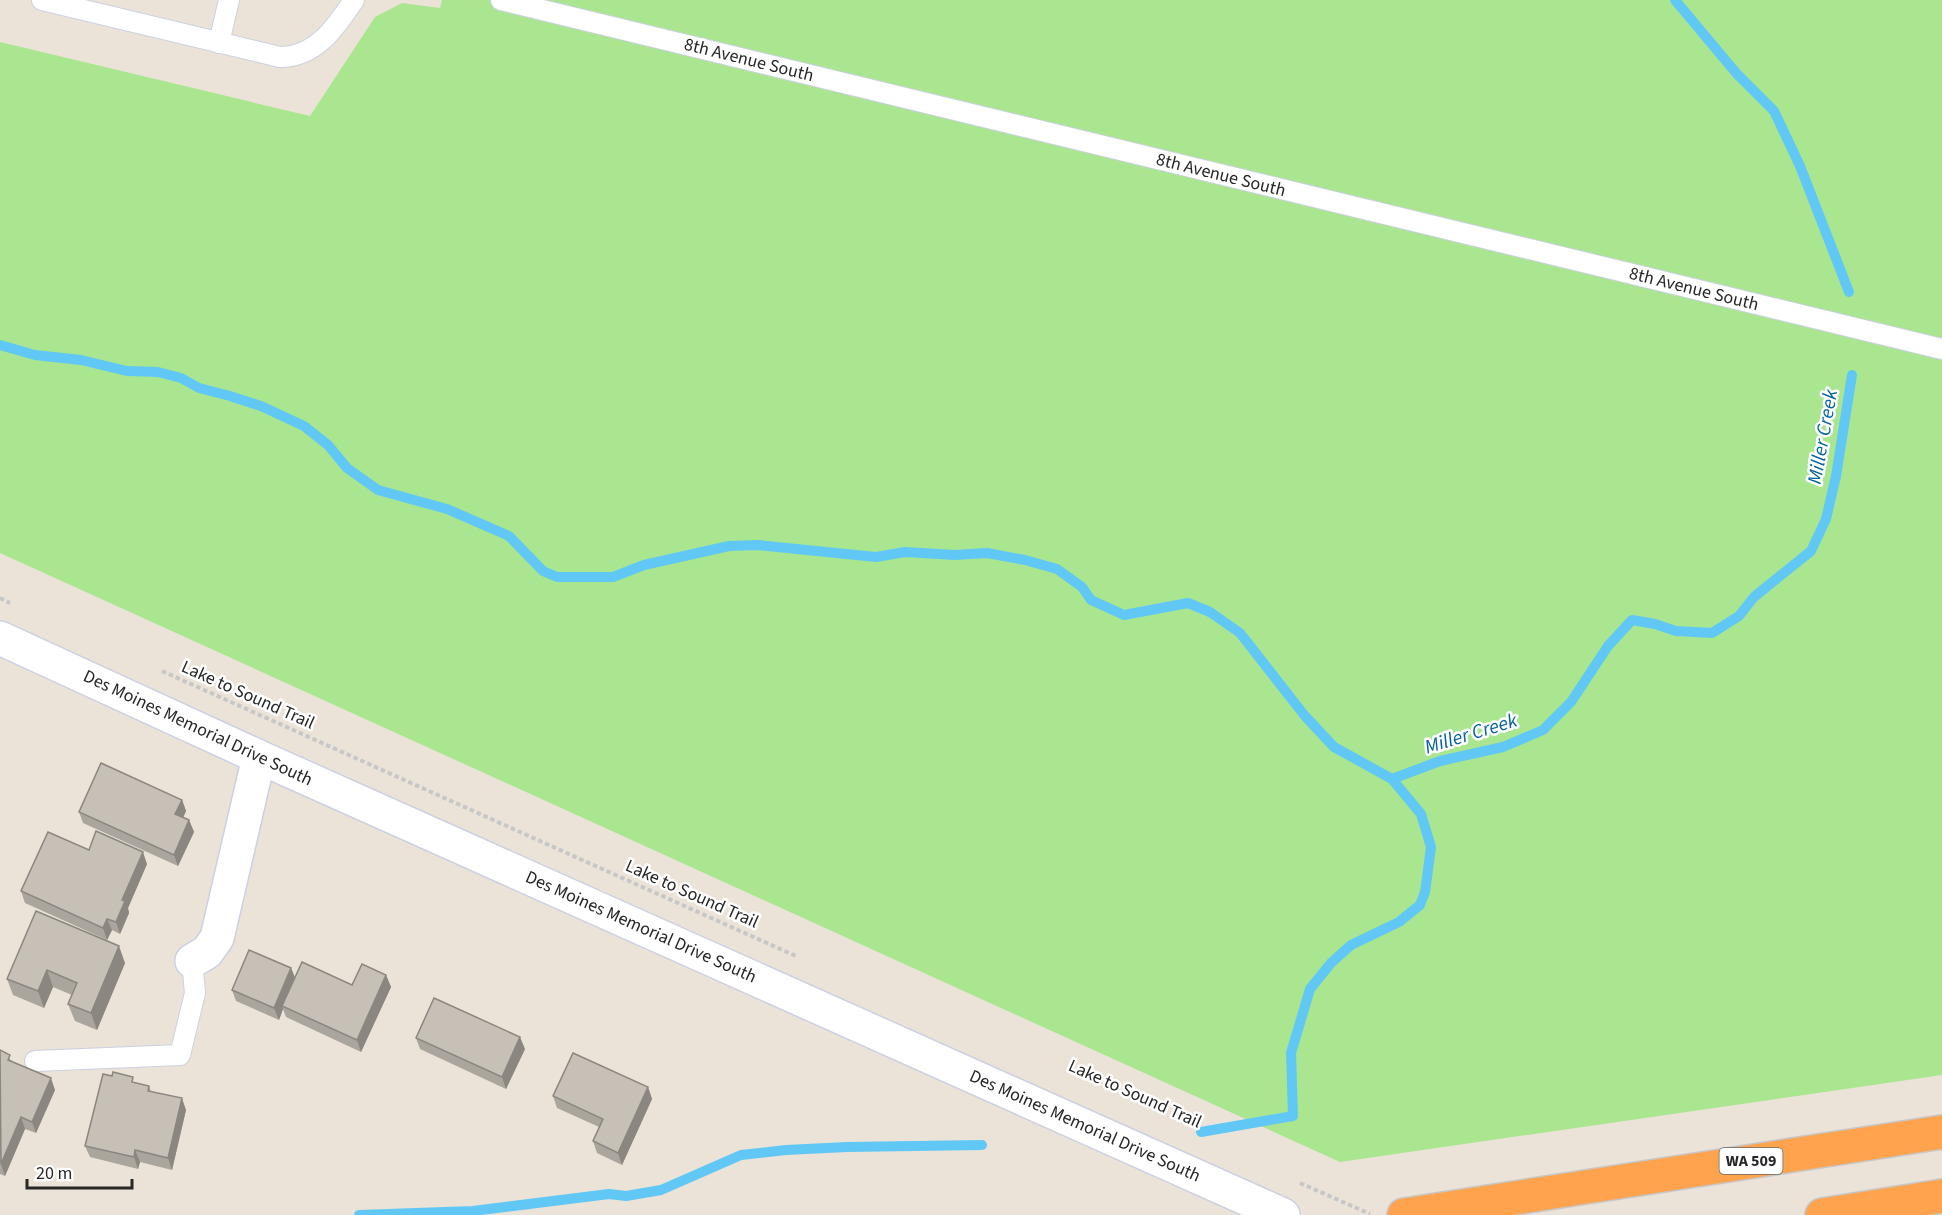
<svg xmlns="http://www.w3.org/2000/svg" width="1942" height="1215" font-family="'Source Sans 3',sans-serif">
  <style>
    .green { fill: #a9e68f }
    .lines { fill: none; stroke-linecap: round; stroke-linejoin: round }
    .stream { stroke: #61c8f6; stroke-width: 10 }
    .lane-casing { stroke: #ccd0e2; stroke-width: 22 }
    .street-casing { stroke: #ccd0e2; stroke-width: 36 }
    .secondary-casing { stroke: #ccd0e2; stroke-width: 36 }
    .highway-casing { stroke: #c7c7c7; stroke-width: 36 }
    .path { stroke: #c7c7c7; stroke-width: 4; stroke-dasharray: 4.5 3; stroke-linecap: butt }
    .lane { stroke: #fff; stroke-width: 20 }
    .street { stroke: #fff; stroke-width: 33 }
    .secondary { stroke: #fff; stroke-width: 33 }
    .highway { stroke: #ffa34e; stroke-width: 33 }
    .wall { fill: #aaa59d }
    .shaded-wall { fill: #8b8680 }
    .building { fill: #c6c0b7; stroke: #8b8680; stroke-width: 1.5 }
    .labels { text-anchor: middle; dominant-baseline: central; stroke-width: 5; stroke-linejoin: round; paint-order: stroke }
    .shield { fill: #fff; stroke: #686868; stroke-width: 1.5 }
    .shield-label { font-size: 16px; font-weight: bold; fill: #272727 }
    .street-label { font-size: 18px; fill: #272727; stroke: #fff }
    .water-label { font-size: 20px; font-style: italic; fill: #04629e; stroke: #fff }
  </style>
  <rect width="100%" height="100%" fill="#ebe3d7"/>
  <polygon class="green" points="442,0 1942,0 1942,1075 1340,1162 0,553 0,42 310,116 375,17 402,3 440,8"/>
  <g class="lines">
    <g class="stream">
      <polyline points="1675,0 1737,74 1774,111 1800,166 1849,292"/>
      <polyline points="0,345 35,355 81,360 127,371 158,372 181,378 199,388 230,396 261,406 304,426 328,445 347,468 378,490 447,509 509,536 543,571 557,577 613,577 644,565 729,546 758,545 876,557 905,552 955,555 987,553 1025,560 1057,569 1082,587 1091,600 1124,615 1188,603 1210,612 1240,633 1305,716 1334,747 1392,779"/>
      <polyline points="1201,1132 1293,1116 1291,1053 1310,989 1331,963 1351,945 1399,922 1420,905 1425,892 1431,847 1421,814 1392,779 1440,761 1503,747 1543,730 1571,702 1608,646 1632,620 1655,624 1676,631 1712,633 1739,616 1754,597 1811,551 1826,519 1836,476 1852,375"/>
      <polyline points="359,1215 473,1211 609,1194 626,1196 661,1190 741,1155 786,1150 847,1147 982,1145"/>
    </g>
    <defs>
      <g id="lane">
        <path d="M42 0 280 57C316 57 336 27 354 0"/>
        <polyline points="501,0 1942,349"/>
        <polyline points="219,43 229,0"/>
        <polyline points="35,1061 180,1055 195,993 192,961"/>
      </g>
      <polyline id="street" points="192,961 207,952 217,938 259,757"/>
      <polyline id="secondary" points="0,638 259,757 1283,1215"/>
      <g id="highway">
        <polyline points="1404,1215 1942,1132"/>
        <polyline points="1822,1215 1942,1196"/>
      </g>
    </defs>
    <use href="#lane" class="lane-casing"/>
    <use href="#street" class="street-casing"/>
    <use href="#secondary" class="secondary-casing"/>
    <use href="#highway" class="highway-casing"/>
    <g class="path">
      <polyline points="0,598 10,603"/>
      <polyline points="162,671 798,957"/>
      <polyline points="1300,1183 1370,1214"/>
    </g>
    <use href="#lane" class="lane"/>
    <use href="#street" class="street"/>
    <use href="#secondary" class="secondary"/>
    <use href="#highway" class="highway"/>
  </g>
  <g class="wall">
    <polygon points="182,800 186,811 183,818 189,820 194,832 178,866 83,823 79,812"/>
    <polygon points="89,850 147,864 128,908 129,913 120,934 112,930 107,940 25,903 21,891"/>
    <polygon points="36,911 125,963 97,1030 75,1021 68,1004 72,995 53,987 44,1008 13,995 7,979"/>
    <polygon points="291,968 295,978 352,985 386,975 391,987 361,1052 286,1017 283,1009 279,1020 236,1001 232,990"/>
    <polygon points="416,1038 525,1049 506,1089 420,1049"/>
    <polygon points="0,1050 13,1062 55,1090 36,1133 25,1129 5,1176 0,1174"/>
    <polygon points="135,1083 149,1086 151,1091 186,1110 172,1170 140,1162 138,1169 90,1157 85,1146"/>
    <polygon points="648,1087 652,1099 622,1165 597,1153 593,1141 599,1127 557,1108 553,1096"/>
  </g>
  <g class="shaded-wall">
    <polygon points="182,800 186,811 179,826 175,814"/>
    <polygon points="189,820 194,832 178,866 174,855"/>
    <polygon points="143,852 147,864 128,908 129,913 120,934 116,922 122,900"/>
    <polygon points="107,919 112,930 107,940 103,928"/>
    <polygon points="119,946 125,963 97,1030 91,1013"/>
    <polygon points="291,968 296,980 282,1006 283,1009 279,1020 274,1008"/>
    <polygon points="47,970 53,987 44,1008 38,991"/>
    <polygon points="386,975 391,987 361,1052 357,1040"/>
    <polygon points="520,1037 525,1049 506,1089 502,1077"/>
    <polygon points="51,1078 55,1090 36,1133 32,1122"/>
    <polygon points="648,1087 652,1099 622,1165 618,1153"/>
    <polygon points="182,1098 186,1110 172,1170 168,1158"/>
    <polygon points="21,1117 25,1129 5,1176 1,1164"/>
    <polygon points="135,1150 140,1162 138,1169 134,1157"/>
  </g>
  <g class="building">
    <polygon points="101,763 182,800 175,814 189,820 174,855 79,812"/>
    <polygon points="96,831 143,852 122,900 125,901 116,922 107,919 103,928 21,891 48,832 89,850"/>
    <polygon points="36,911 119,946 91,1013 68,1004 77,983 47,970 38,991 7,979"/>
    <polygon points="249,950 291,968 274,1008 232,990"/>
    <polygon points="302,962 352,985 362,964 386,975 357,1040 282,1006"/>
    <polygon points="434,998 520,1037 502,1077 416,1038"/>
    <polygon points="0,1050 10,1055 8,1060 51,1078 32,1122 21,1117 1,1164"/>
    <polygon points="573,1053 648,1087 618,1153 593,1141 603,1119 553,1096"/>
    <polygon points="113,1072 133,1077 132,1082 149,1086 148,1091 182,1098 168,1158 135,1150 134,1157 85,1146 103,1074 112,1076"/>
  </g>
  <g class="labels">
    <rect class="shield" x="1719.5" y="1148" width="63" height="26" rx="4.5"/>
    <g class="shield-label">
      <text x="1751" y="1161">WA 509</text>
    </g>
    <g class="street-label">
      <text transform="translate(749 60) rotate(14)">8th Avenue South</text>
      <text transform="translate(1221 175) rotate(14)">8th Avenue South</text>
      <text transform="translate(1694 289) rotate(14)">8th Avenue South</text>
      <text transform="translate(248 695) rotate(24)">Lake to Sound Trail</text>
      <text transform="translate(198 728) rotate(25)">Des Moines Memorial Drive South</text>
      <text transform="translate(692 894) rotate(24)">Lake to Sound Trail</text>
      <text transform="translate(641 927) rotate(24)">Des Moines Memorial Drive South</text>
      <text transform="translate(1135 1094) rotate(24)">Lake to Sound Trail</text>
      <text transform="translate(1085 1126) rotate(24)">Des Moines Memorial Drive South</text>
    </g>
    <g class="water-label">
      <text transform="translate(1823 437) rotate(-80)">Miller Creek</text>
      <text transform="translate(1471 734) rotate(-17)">Miller Creek</text>
    </g>
  </g>
  <path d="M27 1179v9h105v-9" fill="none" stroke="#272727" stroke-width="3"/>
  <text x="36" y="1179" font-size="18" fill="#272727" stroke="#ffffff" stroke-width="4.5" paint-order="stroke">20 m</text>
</svg>
